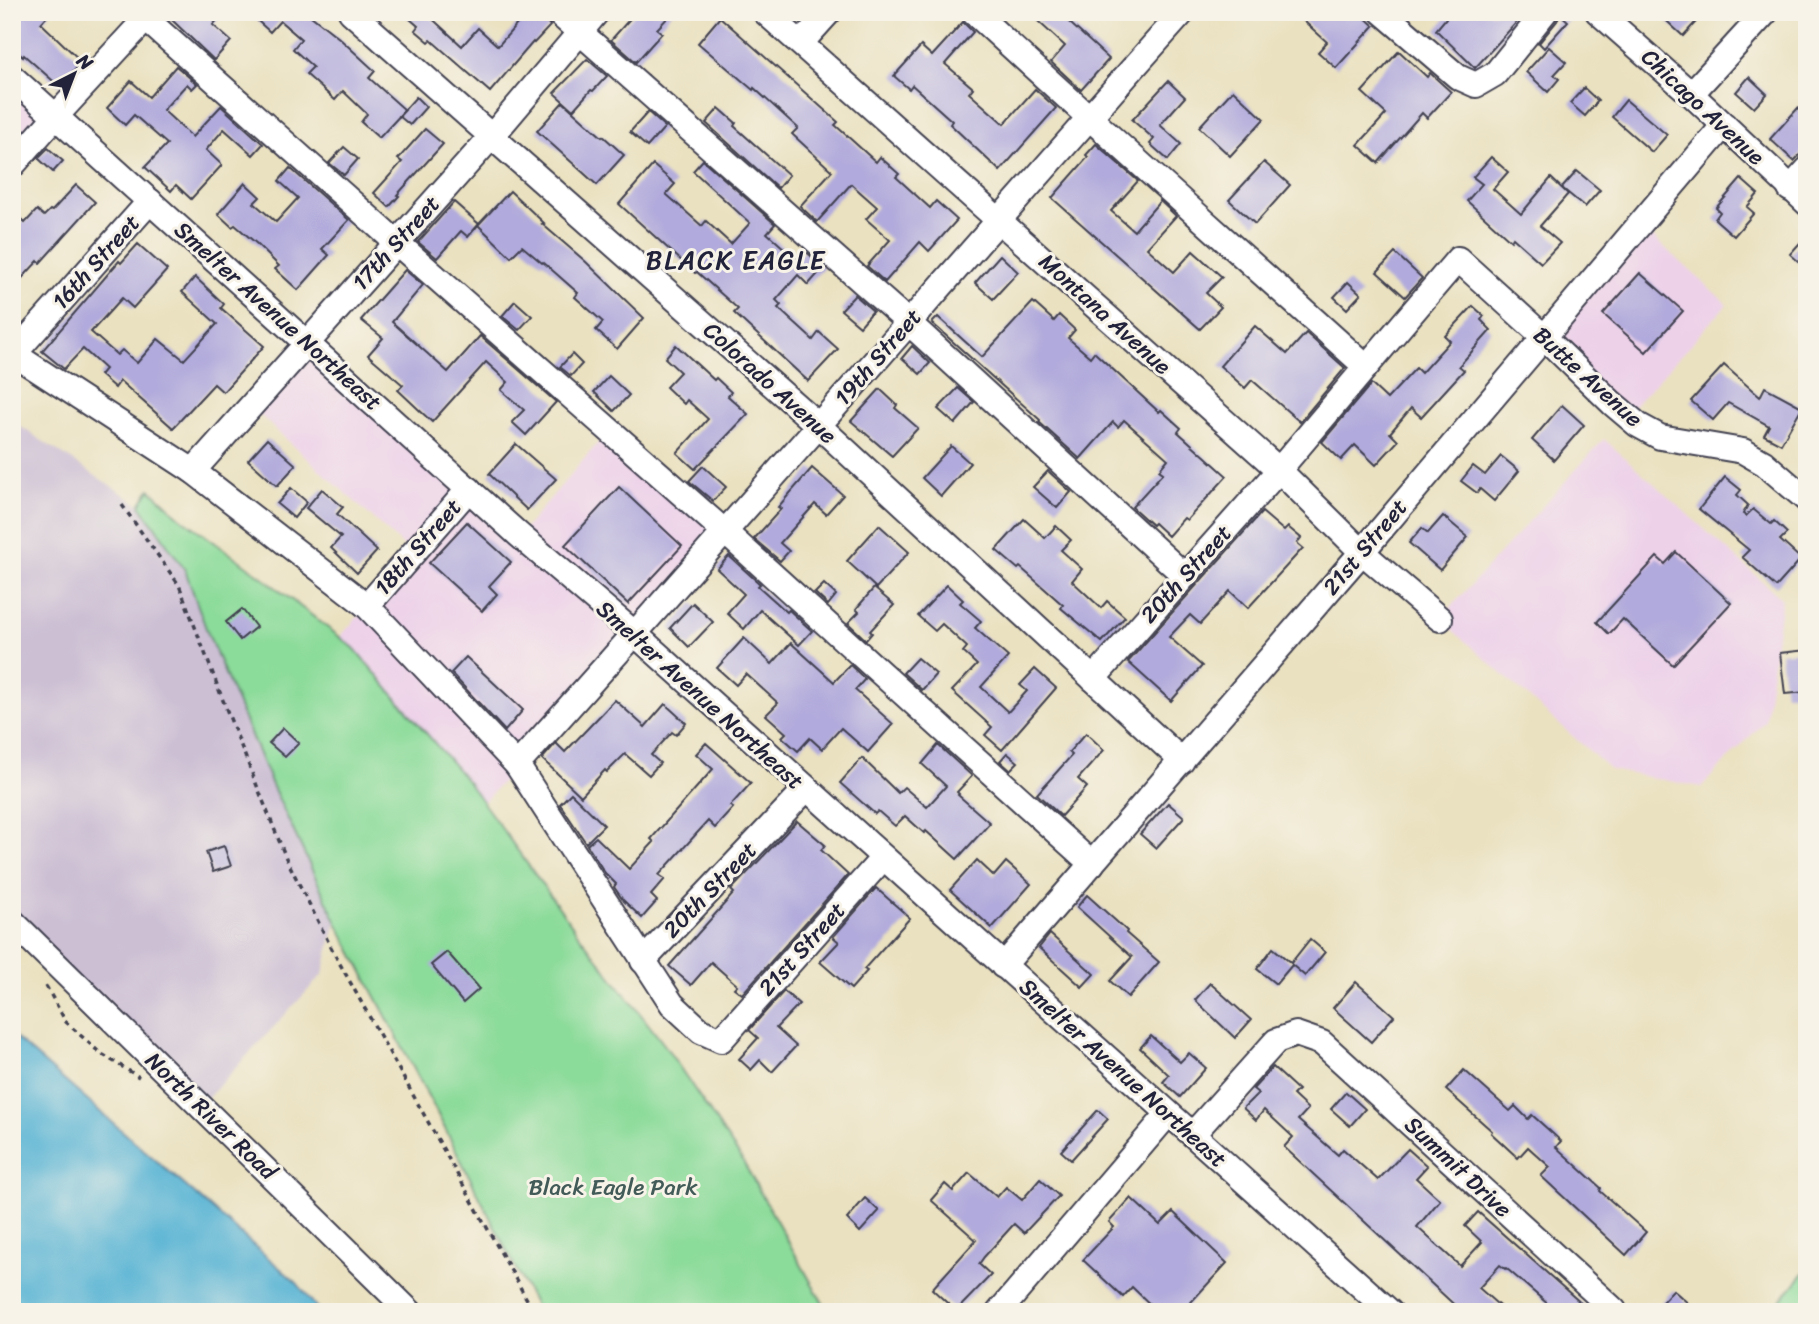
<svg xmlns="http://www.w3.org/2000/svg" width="1819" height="1324" font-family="Sriracha,sans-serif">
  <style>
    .built { fill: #edd1e9 }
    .industrial { fill: #ccbfd4 }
    .green { fill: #8bdb9a; stroke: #567e6a; stroke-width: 2 }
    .water { fill: #56b3d4; stroke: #3c6a88; stroke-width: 2 }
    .building { fill: #b1aadc }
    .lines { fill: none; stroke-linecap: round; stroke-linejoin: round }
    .minor-casing { stroke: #403f4f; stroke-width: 28 }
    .path { stroke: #403f4f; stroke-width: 3.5; stroke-dasharray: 5 5; stroke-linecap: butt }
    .minor { stroke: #fff; stroke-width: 24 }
    .labels { text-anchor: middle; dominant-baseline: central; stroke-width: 6; stroke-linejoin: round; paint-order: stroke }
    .street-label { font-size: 23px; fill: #22223b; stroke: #f7f3e8 }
    .park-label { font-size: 23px; fill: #425a58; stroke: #f7f3e8 }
    .quarter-label { font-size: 26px; letter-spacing: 2px; fill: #22223b; stroke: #f7f3e8 }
  </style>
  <rect width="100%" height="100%" fill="#f7f3e8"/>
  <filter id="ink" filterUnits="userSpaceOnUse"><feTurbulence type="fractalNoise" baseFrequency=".0143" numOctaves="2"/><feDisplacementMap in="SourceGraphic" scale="14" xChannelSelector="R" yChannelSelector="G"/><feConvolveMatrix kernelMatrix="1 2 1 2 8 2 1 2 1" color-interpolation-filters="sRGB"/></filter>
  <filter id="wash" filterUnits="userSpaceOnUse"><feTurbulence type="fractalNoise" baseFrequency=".00686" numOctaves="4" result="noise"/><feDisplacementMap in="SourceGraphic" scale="28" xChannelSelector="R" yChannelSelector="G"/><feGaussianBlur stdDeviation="1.57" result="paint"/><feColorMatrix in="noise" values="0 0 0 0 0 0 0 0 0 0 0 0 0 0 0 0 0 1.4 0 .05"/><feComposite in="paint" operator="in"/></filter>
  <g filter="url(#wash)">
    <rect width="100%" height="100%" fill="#eae1c0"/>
    <g class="built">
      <polygon points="12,77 56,116 12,166"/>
      <polygon points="1640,225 1727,304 1626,415 1544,337"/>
      <polygon points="308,343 520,534 609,430 725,532 483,803 468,782 354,648 340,637 412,554 251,407"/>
      <polygon points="1604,439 1782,599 1765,721 1701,787 1611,770 1440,619"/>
    </g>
    <polygon class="industrial" points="12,421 140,505 185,570 208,634 272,785 336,921 323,974 200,1106 12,921"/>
    <g class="green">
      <polygon points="150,489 180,517 262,577 354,648 468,782 576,931 666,1047 742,1160 828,1312 538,1312 436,1111 336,921 272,785 208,634 185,570 140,505"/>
      <polygon points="1807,1270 1807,1312 1771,1312 1804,1273"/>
    </g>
    <polygon class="water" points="12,1035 297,1283 320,1312 12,1312"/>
    <g id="blocks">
      <g class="building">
        <polygon points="12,12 51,12 41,23 82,62 60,87 24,55 23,57 12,47"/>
        <polygon points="166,12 224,12 213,25 231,41 214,60 171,19 169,20 166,17"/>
        <polygon points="248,12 306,12 339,38 375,71 369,78 405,110 379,138 361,122 367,114 343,91 335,100 306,74 313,67 293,49 301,39 280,21 270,32"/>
        <polygon points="402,12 425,12 462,46 478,28 498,46 518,23 506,12 541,12 550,26 534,43 533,42 490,92 431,40 429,42 415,30 418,26"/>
        <polygon points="636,12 673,12 657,29 662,33 636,62 611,40"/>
        <polygon points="1028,12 1058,12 1109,59 1081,90 1051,62 1065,46"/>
        <polygon points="1294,12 1359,12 1374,26 1336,68 1318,52 1327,42"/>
        <polygon points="1451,12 1526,12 1475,68 1436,30"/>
        <polygon points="1657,12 1705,12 1683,36"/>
        <polygon points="1560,14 1568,21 1544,48 1539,43 1557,21"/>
        <polygon points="720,17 838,122 835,125 876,162 880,157 899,174 896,177 930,208 936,201 957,220 929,251 920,242 885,282 867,266 890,240 866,219 877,207 851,184 817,222 800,206 832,171 792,134 798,128 754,88 753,90 698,43"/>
        <polygon points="963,22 973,32 945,64 973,88 969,93 1004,124 1035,89 1056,108 1000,171 950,124 952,121 912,85 909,89 894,76 921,46 932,56"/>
        <polygon points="1549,47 1566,62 1554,75 1559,79 1548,92 1526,72"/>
        <polygon points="1399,51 1427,77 1430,73 1451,92 1427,118 1422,113 1378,163 1358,145 1386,114 1362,92"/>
        <polygon points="587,59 607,76 593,91 591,90 573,110 554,93"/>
        <polygon points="176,66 197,84 192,89 187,84 163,110 192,137 221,106 263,144 253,155 224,129 206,150 222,165 191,199 176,185 171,191 145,167 167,144 134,115 125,125 107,108 131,81 149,97"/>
        <polygon points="1749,77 1767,94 1754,108 1736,92"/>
        <polygon points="1168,81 1185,97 1160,125 1181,144 1168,160 1150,144 1154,139 1132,120"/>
        <polygon points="1584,88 1598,101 1585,116 1570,103"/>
        <polygon points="1233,90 1264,119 1230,156 1199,127"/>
        <polygon points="416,97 426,107 410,125 399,116"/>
        <polygon points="1626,100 1667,135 1652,152 1612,117"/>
        <polygon points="563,102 602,137 603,136 624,155 597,185 537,131"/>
        <polygon points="719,108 736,123 734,126 789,175 778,188 706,123"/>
        <polygon points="1798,108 1807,116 1807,147 1794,161 1770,139"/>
        <polygon points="648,112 665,127 647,147 630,132"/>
        <polygon points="425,129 443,144 397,195 399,196 389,207 374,193 402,162 398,159"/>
        <polygon points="1096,144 1138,181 1111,211 1134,231 1160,201 1176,216 1147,248 1174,272 1193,251 1222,277 1206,293 1221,307 1200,329 1052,198 1088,157 1086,155"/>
        <polygon points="344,147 358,159 344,175 329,163"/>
        <polygon points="48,148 63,161 53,172 38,158"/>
        <polygon points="1491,157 1508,172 1493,189 1521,214 1551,178 1568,194 1540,226 1560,243 1541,263 1513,238 1511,241 1467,201 1482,184 1473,177"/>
        <polygon points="703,160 775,224 767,233 796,259 804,250 824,267 808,285 798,275 776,300 781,305 778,308 813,340 819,332 838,349 808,381 734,313 738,309 697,272 695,273 619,204 653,165 675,184 666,194 702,226 706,221 731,244 750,223 693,171"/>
        <polygon points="1264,162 1290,185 1255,224 1229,200"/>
        <polygon points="290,168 349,220 322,249 329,255 298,290 275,269 279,266 257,244 235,225 232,227 218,214 245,183 260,197 254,203 276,222 298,198 279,181"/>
        <polygon points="1577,171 1600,190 1585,207 1562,188"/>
        <polygon points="1741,179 1758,194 1747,207 1754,213 1734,236 1715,219 1720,212 1716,208"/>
        <polygon points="76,185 95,202 40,263 38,261 12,289 12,225 19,217 25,223 37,210 44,216 50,210 52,211"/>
        <polygon points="510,191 544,223 542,224 585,261 644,318 617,349 596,330 603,322 575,297 578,293 543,262 542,263 522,246 511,257 478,225 468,237 461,231 437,258 418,242 454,202 479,224"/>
        <polygon points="1807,235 1807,269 1790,254"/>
        <polygon points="138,244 167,270 133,308 122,298 91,332 117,355 122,350 137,363 158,339 184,360 217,324 182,292 195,277 224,304 221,308 264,346 223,392 214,384 173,428 120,381 115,388 100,375 105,369 83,349 64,369 42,351 119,261 121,263"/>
        <polygon points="1395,253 1422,278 1405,297 1377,272"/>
        <polygon points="1000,255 1018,272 993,299 975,283"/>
        <polygon points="405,270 423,285 392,322 448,372 480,336 556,402 526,435 512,422 524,410 501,390 508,382 486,362 432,422 398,390 403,385 368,355 383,338 361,320"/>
        <polygon points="1640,273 1683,311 1646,352 1603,314"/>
        <polygon points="1348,282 1361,294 1347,309 1334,297"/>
        <polygon points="855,295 873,311 860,326 841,310"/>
        <polygon points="515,301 532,316 519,330 502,316"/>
        <polygon points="1033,302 1054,321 1059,315 1075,330 1068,338 1090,357 1094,352 1159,412 1161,410 1181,428 1178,432 1227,476 1187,520 1184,518 1168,536 1154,523 1152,525 1132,507 1163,473 1159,470 1168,459 1124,420 1118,427 1113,422 1080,459 1039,422 1040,420 932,323 938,317 982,357"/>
        <polygon points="1473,306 1484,316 1481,320 1491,330 1459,366 1464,370 1421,417 1411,408 1390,433 1398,441 1376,465 1355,445 1341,460 1322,442 1371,384 1387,399 1416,368 1421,373 1450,341 1445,336"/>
        <polygon points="1255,326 1287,354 1306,333 1345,368 1300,422 1252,380 1245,388 1220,366"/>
        <polygon points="676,345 714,380 716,378 731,392 728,396 748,414 695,469 677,453 708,419 687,400 684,404 666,387 680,372 665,358"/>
        <polygon points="912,346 930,363 920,374 902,358"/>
        <polygon points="572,354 582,364 571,376 560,367"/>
        <polygon points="1724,365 1760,397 1765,387 1802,407 1781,444 1764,435 1769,426 1728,403 1713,420 1691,401"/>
        <polygon points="609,376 629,395 614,411 594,392"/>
        <polygon points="958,388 974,402 955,424 938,409"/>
        <polygon points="880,389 897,405 895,408 918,428 892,456 851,421"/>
        <polygon points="1562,405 1584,425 1554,460 1532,440"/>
        <polygon points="267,439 296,465 277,486 248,460"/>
        <polygon points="516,444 556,479 527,510 489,474"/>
        <polygon points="951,446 970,463 941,496 922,478"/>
        <polygon points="1501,456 1519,471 1494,501 1480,489 1477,493 1461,481 1473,466 1485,475"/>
        <polygon points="703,466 726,487 713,501 689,481"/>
        <polygon points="812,468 843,495 826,514 815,504 780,543 789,551 780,561 754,539 781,509 778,507"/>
        <polygon points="1048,471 1071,492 1057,508 1033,487"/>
        <polygon points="1725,477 1741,490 1737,495 1748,505 1743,514 1746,516 1753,509 1771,524 1774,521 1787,533 1780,540 1801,559 1776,587 1742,557 1749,550 1699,509"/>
        <polygon points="619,487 682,546 628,604 565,545"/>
        <polygon points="291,488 307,502 294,518 277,504"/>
        <polygon points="322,489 343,507 337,514 377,551 357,573 331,548 341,537 306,508"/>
        <polygon points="1262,512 1284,531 1288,527 1301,538 1297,543 1303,548 1248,608 1230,591 1200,624 1190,615 1169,637 1202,666 1171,701 1128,662"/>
        <polygon points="1443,516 1468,537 1440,570 1409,543 1422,528 1428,533"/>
        <polygon points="1024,519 1045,538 1056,526 1071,540 1061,550 1082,569 1072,581 1101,608 1107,601 1125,617 1102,642 1061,608 1063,605 1020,567 1018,569 996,550"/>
        <polygon points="467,522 511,562 489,586 497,594 482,611 429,563"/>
        <polygon points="879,525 909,552 876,588 847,561"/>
        <polygon points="1676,552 1731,603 1673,665 1623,619 1609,634 1597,622 1657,557 1665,564"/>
        <polygon points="729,556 760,584 758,586 787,612 789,610 812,631 799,645 760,610 744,629 727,613 744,594 717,569"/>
        <polygon points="824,584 836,595 828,605 815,593"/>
        <polygon points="947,585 963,600 960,603 981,621 975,628 1008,657 981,687 1008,712 1027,691 1020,685 1035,669 1056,688 1002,750 985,735 992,727 952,691 977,665 963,652 967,647 942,624 935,631 918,616"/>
        <polygon points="874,588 894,605 870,631 872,633 866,640 848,623 859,612 856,609"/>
        <polygon points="693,603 713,622 689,647 670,628"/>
        <polygon points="242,609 256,627 240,640 226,622"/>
        <polygon points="744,638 772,664 791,643 834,682 850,665 865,679 855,690 893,724 868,752 841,728 822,749 810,738 798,751 782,737 786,733 766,715 778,703 746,674 736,685 717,668"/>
        <polygon points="1807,650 1807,692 1785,694 1780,653"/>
        <polygon points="466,657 523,710 505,731 451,673"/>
        <polygon points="917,658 936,674 922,690 903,673"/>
        <polygon points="615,700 645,727 665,704 686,723 676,735 672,732 651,755 660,763 649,775 625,754 607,772 605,770 581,796 542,759 556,743 565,752"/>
        <polygon points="283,728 299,743 285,757 269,743"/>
        <polygon points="1086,733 1104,750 1078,779 1087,787 1061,816 1037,794 1072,755 1069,752"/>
        <polygon points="706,743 751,783 730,806 733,808 715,828 708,821 659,875 665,879 651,895 657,901 642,918 623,900 614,887 616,884 605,873 587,845 596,837 629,869 654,842 651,839 713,769 696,754"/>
        <polygon points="938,745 972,776 957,792 959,794 958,795 990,823 957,859 926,831 924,833 905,816 895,826 878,811 875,814 840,783 862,758 898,793 904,787 927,807 946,786 922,764"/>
        <polygon points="1007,753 1018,762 1010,770 1000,761"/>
        <polygon points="571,793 604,825 586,843 560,804"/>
        <polygon points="1168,803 1184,817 1156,848 1140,834"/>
        <polygon points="797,821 825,845 821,850 848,875 742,994 734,988 737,985 711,962 691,985 669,966 734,893 731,890"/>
        <polygon points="224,846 231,866 213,872 206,852"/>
        <polygon points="977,860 994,876 1006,862 1031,884 992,928 950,890"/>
        <polygon points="876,888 910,918 864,969 867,971 851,989 820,962 839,942 833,937"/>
        <polygon points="1087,895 1127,931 1126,933 1159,962 1128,997 1110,981 1132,957 1077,907"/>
        <polygon points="1050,934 1094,974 1082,987 1039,948"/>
        <polygon points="1310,939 1325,952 1305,976 1292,965 1276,984 1257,969 1273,948 1291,963"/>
        <polygon points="447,952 479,989 463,1003 431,965"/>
        <polygon points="1356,982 1394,1016 1371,1042 1333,1008"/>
        <polygon points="1210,983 1251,1020 1235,1038 1195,1000"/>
        <polygon points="784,991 799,1004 776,1028 796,1046 772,1072 760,1060 751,1070 739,1059 758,1038 749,1030"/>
        <polygon points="1151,1036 1180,1062 1189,1053 1206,1068 1180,1097 1163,1082 1169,1075 1140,1048"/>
        <polygon points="1273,1067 1298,1090 1293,1095 1308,1109 1298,1120 1338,1155 1343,1149 1378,1180 1408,1149 1427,1166 1416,1178 1440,1200 1417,1227 1460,1266 1482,1242 1465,1226 1478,1212 1591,1312 1557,1312 1506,1268 1505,1269 1500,1265 1479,1288 1506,1312 1462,1312 1284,1147 1293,1137 1264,1110 1256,1120 1243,1108 1258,1093 1253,1089"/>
        <polygon points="1464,1070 1510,1111 1515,1106 1528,1119 1532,1115 1561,1141 1556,1147 1601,1188 1600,1191 1646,1232 1626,1255 1541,1176 1550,1167 1528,1147 1518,1158 1491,1133 1492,1131 1446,1090"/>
        <polygon points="1346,1092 1365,1109 1350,1126 1331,1109"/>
        <polygon points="1098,1110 1108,1119 1071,1160 1061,1151"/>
        <polygon points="969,1173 997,1197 1006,1187 1022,1200 1040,1179 1059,1196 1024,1233 1014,1224 984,1257 979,1264 991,1275 956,1311 932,1289 976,1240 931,1200 945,1184 953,1191"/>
        <polygon points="865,1198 879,1211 860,1232 847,1219"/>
        <polygon points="1131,1198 1160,1225 1173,1212 1227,1263 1182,1312 1158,1312 1132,1287 1123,1297 1083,1260 1114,1227 1109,1222"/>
        <polygon points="1673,1290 1698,1312 1653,1312"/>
      </g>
    </g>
  </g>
  <g filter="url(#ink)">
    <use href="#blocks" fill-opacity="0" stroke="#403f4f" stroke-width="2"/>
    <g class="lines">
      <defs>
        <g id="minor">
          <polyline points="351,12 818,425 1182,761"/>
          <polyline points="557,12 908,322 1185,576"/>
          <polyline points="765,12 1279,470 1362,552 1440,619"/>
          <path d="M974 12C1103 132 1235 248 1366 367L1458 259 1544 337 1612 403 1638 425 1660 437 1743 451 1764 463 1807 500"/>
          <polyline points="1382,12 1458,77 1476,85 1495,74 1545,12"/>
          <polyline points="1598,12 1691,94 1807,203"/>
          <polyline points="146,19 396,242 725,532 1092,864"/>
          <polyline points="801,43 829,12"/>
          <polyline points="12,77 519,535 635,634 1390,1312"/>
          <polyline points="1691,94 1766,12"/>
          <polyline points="12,166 56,116 152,12"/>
          <polyline points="1790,189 1807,170"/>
          <polyline points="12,353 193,471 367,606 517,765 672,1004 701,1031 721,1040 883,858"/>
          <polyline points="14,354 150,201"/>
          <polyline points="193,471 492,136 597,12"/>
          <polyline points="367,606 469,489"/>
          <polyline points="1093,679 1279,470 1366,367"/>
          <path d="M517 765C742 516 960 262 1183 12"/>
          <polyline points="12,921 410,1312"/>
          <polyline points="643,961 806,789"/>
          <polyline points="1003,966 1362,552 1724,125"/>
          <polyline points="1193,1134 1276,1041 1296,1034 1322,1043 1614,1310 1613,1312"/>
          <polyline points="999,1312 1168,1114"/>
        </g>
      </defs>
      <use href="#minor" class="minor-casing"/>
      <g class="path">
        <polyline points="122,505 179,585 229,716 286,858 335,955 534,1312"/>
        <polyline points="46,986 66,1022 100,1053 139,1077"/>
      </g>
      <use href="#minor" class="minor"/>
    </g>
  </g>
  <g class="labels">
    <g class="street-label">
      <text transform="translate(1703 107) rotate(43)">Chicago Avenue</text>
      <text transform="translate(396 243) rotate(-48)">17th Street</text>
      <text transform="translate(96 262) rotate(-48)">16th Street</text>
      <text transform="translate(1105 314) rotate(42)">Montana Avenue</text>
      <text transform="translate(278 316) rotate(42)">Smelter Avenue Northeast</text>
      <text transform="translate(878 357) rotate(-49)">19th Street</text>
      <text transform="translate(1588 377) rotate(42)">Butte Avenue</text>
      <text transform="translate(770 383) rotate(42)">Colorado Avenue</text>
      <text transform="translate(418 547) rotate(-49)">18th Street</text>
      <text transform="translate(1365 547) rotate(-50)">21st Street</text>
      <text transform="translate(1186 574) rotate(-48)">20th Street</text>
      <text transform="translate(700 695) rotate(42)">Smelter Avenue Northeast</text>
      <text transform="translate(710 890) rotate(-46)">20th Street</text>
      <text transform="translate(802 949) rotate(-48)">21st Street</text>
      <text transform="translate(1123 1073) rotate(42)">Smelter Avenue Northeast</text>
      <text transform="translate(211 1116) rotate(44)">North River Road</text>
      <text transform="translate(1458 1167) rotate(43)">Summit Drive</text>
    </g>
    <g class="park-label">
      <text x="613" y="1187">Black Eagle Park</text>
    </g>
    <g class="quarter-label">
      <text x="736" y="260">BLACK EAGLE</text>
    </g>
  </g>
  <rect width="1819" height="1324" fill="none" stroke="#f7f3e8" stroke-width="42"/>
  <g transform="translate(74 74) rotate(42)" stroke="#f7f3e8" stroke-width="5" paint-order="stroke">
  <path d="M0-5L12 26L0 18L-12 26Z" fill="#22223b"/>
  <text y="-10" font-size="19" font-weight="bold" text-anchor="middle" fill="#22223b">N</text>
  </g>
</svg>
